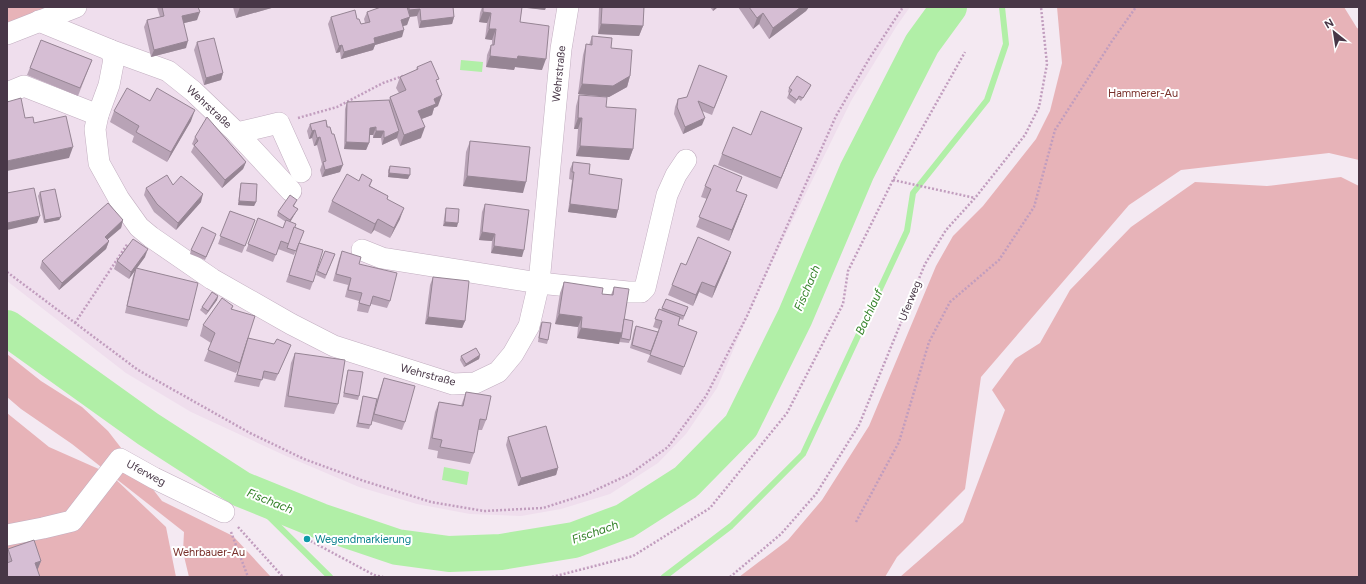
<svg xmlns="http://www.w3.org/2000/svg" width="1366" height="584" font-family="Figtree,sans-serif">
  <style>
    .residential { fill: #efdeed }
    .green { fill: #e7b3b8 }
    .water { fill: #b1efa7 }
    .lines { fill: none; stroke-linecap: round; stroke-linejoin: round }
    .stream { stroke: #b1efa7; stroke-width: 6 }
    .river { stroke: #b1efa7; stroke-width: 36 }
    .minor-casing { stroke: #c2aec0; stroke-width: 22 }
    .path { stroke: #c19dbe; stroke-width: 2.5; stroke-dasharray: 2 2; stroke-linecap: butt }
    .minor { stroke: #fff; stroke-width: 21 }
    .wall { fill: #b8a3b6 }
    .shaded-wall { fill: #968594 }
    .building { fill: #d6bed4; stroke: #968594 }
    .culture-dot { fill: #0f9aa8; stroke: #fff; stroke-width: 1.5 }
    .labels { text-anchor: middle; dominant-baseline: central; stroke-width: 4; stroke-linejoin: round; paint-order: stroke }
    .street-label { font-size: 11px; fill: #483747; stroke: #fff }
    .park-label { font-size: 11px; fill: #79312b; stroke: #fff }
    .culture-label { font-size: 11px; fill: #0d838f; stroke: #fff; text-anchor: start }
    .water-label { font-size: 12px; font-style: italic; fill: #338228; stroke: #fff }
  </style>
  <rect width="100%" height="100%" fill="#f4e9f2"/>
  <polygon class="residential" points="55,7 910,7 896,27 851,101 761,285 717,388 686,434 658,463 610,494 561,509 521,516 470,514 417,504 359,487 286,456 191,412 126,373 7,281 7,25"/>
  <g class="green">
    <polygon points="7,7 55,7 7,25"/>
    <polygon points="1057,7 1344,7 1357,28 1359,29 1359,160 1329,153 1181,170 1129,205 981,377 965,489 897,557 885,577 739,577 788,540 822,500 869,426 936,266 953,236 983,206 1036,139 1050,111 1062,63"/>
    <polygon points="1341,177 1359,186 1359,577 900,577 963,522 1005,410 992,390 1015,359 1040,343 1070,290 1131,227 1195,182 1267,186"/>
    <polygon points="7,354 41,381 82,407 108,431 162,501 233,536 271,577 189,577 183,552 184,532 110,474 166,527 176,577 7,577 7,413 49,447 110,474 72,444 21,409 7,397"/>
  </g>
  <g class="water">
    <polygon points="461,60 483,62 482,72 460,70"/>
    <polygon points="444,467 469,472 467,485 442,480"/>
  </g>
  <g class="lines">
    <g class="stream">
      <polyline points="241,489 330,577"/>
      <polyline points="664,577 731,526 803,454 907,231 913,193 987,100 1006,44 1002,7"/>
    </g>
    <polyline class="river" points="7,328 148,429 241,489 320,521 397,547 449,554 501,552 574,540 625,521 686,482 741,426 795,317 857,171 922,44 949,7"/>
    <defs>
      <g id="minor">
        <polyline points="39,21 110,50 114,59 109,85 98,115 95,129 99,163 119,199 139,227 151,237 212,279 291,324 334,346 453,384 475,383 498,372 513,354 529,326 539,283 561,49 568,7"/>
        <polyline points="7,34 76,7"/>
        <polyline points="110,50 168,71 193,91 237,133 291,191"/>
        <polyline points="7,93 24,86 98,115"/>
        <polyline points="237,133 279,123 301,172"/>
        <polyline points="362,250 382,258 539,283 628,292 641,292 645,288 667,195 676,175 686,160"/>
        <polyline points="7,535 43,528 72,521 120,459 154,478 224,512"/>
      </g>
    </defs>
    <use href="#minor" class="minor-casing"/>
    <g class="path">
      <polyline points="298,118 337,107 383,83 403,76"/>
      <polyline points="893,180 975,198"/>
      <polyline points="7,272 138,370 250,433 304,459 364,481 431,502 484,511 543,508 587,494 630,474 668,447 706,396 747,316 836,116 869,59 903,7"/>
      <polyline points="75,323 128,243"/>
      <polyline points="856,522 899,442 929,342 950,302 999,260 1034,207 1055,130 1112,41 1136,7"/>
      <polyline points="238,527 283,577"/>
      <polyline points="231,532 248,577"/>
      <polyline points="307,539 374,575 383,577"/>
      <polyline points="552,577 633,556 710,508 787,413 843,304 848,271 893,180 965,52"/>
      <polyline points="730,577 781,534 816,494 859,425 925,264 946,230 975,198 1025,135 1039,107 1047,64 1041,7"/>
    </g>
    <use href="#minor" class="minor"/>
  </g>
  <g class="wall">
    <polygon points="157,7 198,7 197,20 184,23 186,48 151,57 144,27 147,20 160,17"/>
    <polygon points="233,7 275,7 236,18"/>
    <polygon points="376,7 453,7 454,17 452,24 419,28 417,16 409,17 407,25 403,26 402,37 375,45 373,50 341,59 340,52 336,53 328,24 331,17 357,19 361,24 365,23 364,19 367,12 377,9"/>
    <polygon points="482,7 546,7 545,10 522,7 520,22 542,70 515,67 514,70 486,67 487,55 491,45 492,45 492,40 485,39 487,23 479,22 480,13"/>
    <polygon points="599,7 644,7 643,26 639,36 598,34"/>
    <polygon points="710,7 718,7 713,11"/>
    <polygon points="738,7 809,7 806,11 769,39 759,24 753,29"/>
    <polygon points="592,36 611,48 630,76 627,87 609,97 578,94 583,55 586,44 589,45"/>
    <polygon points="41,40 92,60 78,96 27,75"/>
    <polygon points="197,42 223,73 221,80 204,85 194,50"/>
    <polygon points="417,67 437,83 438,106 434,108 432,115 421,119 421,138 400,146 397,138 382,145 381,138 373,138 373,135 370,135 369,143 366,150 344,149 345,109 347,102 389,100 390,97 399,93 396,88 400,77 416,70"/>
    <polygon points="727,76 712,115 702,111 702,125 683,134 674,114 675,107 678,99 687,97"/>
    <polygon points="811,85 810,88 801,101 798,99 795,104 787,98 789,93 788,92 789,88"/>
    <polygon points="579,95 606,107 633,149 629,160 576,156 578,129 574,129 576,106"/>
    <polygon points="150,101 191,121 167,162 132,142 134,136 110,122 114,111"/>
    <polygon points="326,120 340,172 322,177 320,170 322,164 317,145 314,146 312,138 309,139 307,131 310,124"/>
    <polygon points="215,127 246,162 243,169 222,188 191,152 194,146 192,144 195,137"/>
    <polygon points="802,128 777,189 718,165 722,154"/>
    <polygon points="470,141 523,193 463,186 466,152"/>
    <polygon points="573,162 618,210 616,218 568,212 572,180 569,179 570,169"/>
    <polygon points="390,166 408,179 388,177 388,170"/>
    <polygon points="372,180 370,186 388,196 387,199 400,219 390,238 374,230 371,234 328,212 332,201 359,181"/>
    <polygon points="241,183 256,202 254,206 238,205 240,187"/>
    <polygon points="173,185 201,202 176,230 154,212 144,195 146,188"/>
    <polygon points="705,186 737,191 747,195 729,241 696,227 707,199 701,197"/>
    <polygon points="40,192 61,217 59,220 44,223 38,196"/>
    <polygon points="297,200 294,206 298,209 296,212 290,222 294,227 304,231 294,255 278,249 273,262 246,251 258,218 283,228 286,222 277,216 278,212"/>
    <polygon points="485,204 522,257 491,253 492,241 479,240 482,212"/>
    <polygon points="446,208 457,227 443,226 445,212"/>
    <polygon points="230,211 255,220 242,253 218,244"/>
    <polygon points="123,220 121,228 107,240 109,241 106,249 59,290 40,268 42,261"/>
    <polygon points="215,238 205,260 190,254 191,250"/>
    <polygon points="297,250 313,282 310,290 286,282"/>
    <polygon points="325,251 335,254 325,279 316,275"/>
    <polygon points="342,251 359,264 390,301 387,308 371,304 368,313 357,311 359,301 345,297 348,285 333,281 339,259"/>
    <polygon points="731,252 727,263 712,298 699,292 693,306 668,295 672,285"/>
    <polygon points="145,257 136,269 189,320 187,327 125,313 133,276 135,270 129,279 114,269 117,261"/>
    <polygon points="433,277 465,321 462,328 425,324 430,285"/>
    <polygon points="564,282 602,294 611,295 614,287 624,319 630,340 629,343 619,342 619,344 577,338 578,327 555,324 560,293"/>
    <polygon points="218,296 217,300 206,315 200,310 202,307"/>
    <polygon points="666,299 688,307 683,320 680,319 678,325 697,332 681,375 647,362 650,355 630,348 634,330 636,326 658,332 659,329 653,327 659,309 661,310"/>
    <polygon points="233,306 232,309 248,338 288,352 275,381 262,378 259,387 234,382 239,367 236,373 204,361 211,343 200,336 203,325"/>
    <polygon points="542,322 548,340 547,344 538,342 540,326"/>
    <polygon points="295,353 338,404 334,414 284,407 291,363"/>
    <polygon points="480,355 479,359 464,367 460,360 461,356"/>
    <polygon points="348,370 359,396 358,400 343,397 347,374"/>
    <polygon points="384,378 405,422 402,430 372,421 369,429 356,427 362,400 363,396 377,399"/>
    <polygon points="466,392 486,420 482,430 478,430 474,453 470,464 437,458 438,451 428,449 435,412 439,402 461,406"/>
    <polygon points="508,437 558,468 556,475 518,486 506,445"/>
    <polygon points="8,549 41,561 37,571 7,577 7,552"/>
  </g>
  <g class="shaded-wall">
    <polygon points="240,7 275,7 236,18"/>
    <polygon points="518,7 546,7 545,10"/>
    <polygon points="714,7 718,7 713,11"/>
    <polygon points="801,7 809,7 806,11 769,39 773,28"/>
    <polygon points="420,9 417,16 407,17 409,10"/>
    <polygon points="200,12 197,20 180,24 182,16"/>
    <polygon points="483,12 491,13 487,23 479,22"/>
    <polygon points="763,13 759,24 753,29 757,18"/>
    <polygon points="410,17 407,25 399,27 401,20"/>
    <polygon points="454,17 452,24 419,28 421,21"/>
    <polygon points="601,24 643,26 639,36 598,34"/>
    <polygon points="489,29 496,29 492,40 485,39"/>
    <polygon points="404,30 402,37 375,45 373,50 341,59 344,52 374,38"/>
    <polygon points="188,41 186,48 151,57 154,50"/>
    <polygon points="342,45 340,52 336,53 339,46"/>
    <polygon points="490,56 518,56 546,59 542,70 515,67 514,70 486,67"/>
    <polygon points="223,73 221,80 204,85 206,78"/>
    <polygon points="630,76 627,87 609,97 578,94 582,84"/>
    <polygon points="442,95 438,106 434,108 432,115 414,122 418,111 434,99"/>
    <polygon points="195,110 191,121 167,162 171,152"/>
    <polygon points="578,118 582,118 578,129 574,129"/>
    <polygon points="705,118 702,125 683,134 685,127"/>
    <polygon points="376,127 373,135 367,135 370,128"/>
    <polygon points="425,127 421,138 400,146 404,135"/>
    <polygon points="802,128 798,138 777,189 781,178"/>
    <polygon points="315,130 312,138 309,139 312,131"/>
    <polygon points="376,131 384,131 381,138 373,138"/>
    <polygon points="399,131 397,138 382,145 384,138"/>
    <polygon points="320,137 317,145 314,146 317,138"/>
    <polygon points="346,142 369,143 366,150 344,149"/>
    <polygon points="580,146 633,149 629,160 576,156"/>
    <polygon points="73,147 69,158 7,171 7,161"/>
    <polygon points="246,162 243,169 222,188 225,180"/>
    <polygon points="343,165 340,172 322,177 325,170"/>
    <polygon points="389,173 410,175 408,179 388,177"/>
    <polygon points="467,176 526,182 523,193 463,186"/>
    <polygon points="203,194 201,202 176,230 178,223"/>
    <polygon points="747,195 743,206 729,241 732,230"/>
    <polygon points="239,201 256,202 254,206 238,205"/>
    <polygon points="570,204 618,210 616,218 568,212"/>
    <polygon points="404,208 400,219 390,238 394,228"/>
    <polygon points="298,209 296,212 289,224 290,220"/>
    <polygon points="40,216 37,223 7,230 7,223"/>
    <polygon points="61,217 59,220 44,223 45,220"/>
    <polygon points="378,219 374,230 371,234 375,224"/>
    <polygon points="123,220 121,228 102,244 105,237"/>
    <polygon points="445,222 458,223 457,227 443,226"/>
    <polygon points="482,232 495,234 492,241 479,240"/>
    <polygon points="109,241 106,249 59,290 62,283"/>
    <polygon points="494,246 524,250 522,257 491,253"/>
    <polygon points="148,249 145,257 129,279 131,272"/>
    <polygon points="731,252 727,263 712,298 715,287"/>
    <polygon points="702,282 699,292 693,306 696,295"/>
    <polygon points="218,296 217,300 206,315 208,311"/>
    <polygon points="559,314 582,317 578,327 555,324"/>
    <polygon points="428,317 465,321 462,328 425,324"/>
    <polygon points="581,328 622,333 619,344 577,338"/>
    <polygon points="480,355 479,359 464,367 466,364"/>
    <polygon points="558,468 556,475 518,486 521,478"/>
    <polygon points="41,561 37,571 35,563"/>
  </g>
  <g class="building">
    <polygon points="162,7 198,7 200,12 182,16 188,41 154,50 147,20 164,16"/>
    <polygon points="381,7 407,7 410,17 401,20 404,30 374,38 375,43 344,52 342,45 339,46 331,17 355,10 357,19 359,19 361,24 370,22 367,12"/>
    <polygon points="409,7 453,7 454,17 421,21 420,9 409,10"/>
    <polygon points="483,7 522,7 520,22 549,26 546,59 518,56 517,59 490,56 491,45 494,45 496,29 489,29 491,13 483,12"/>
    <polygon points="602,7 644,7 643,26 601,24"/>
    <polygon points="749,7 801,7 773,28 763,13 757,18"/>
    <polygon points="592,36 612,38 611,48 632,50 630,76 613,86 582,84 586,44 592,45"/>
    <polygon points="214,38 223,73 206,78 197,42"/>
    <polygon points="41,40 92,60 80,88 30,68"/>
    <polygon points="431,61 439,79 436,80 442,95 434,99 436,104 418,111 425,127 404,135 390,97 406,90 400,77 418,69 417,67"/>
    <polygon points="699,65 727,76 714,108 698,101 705,118 685,127 677,107 678,99 687,97"/>
    <polygon points="797,76 811,85 803,98 799,96 797,100 789,94 792,90 789,88"/>
    <polygon points="127,88 150,101 157,88 195,110 171,152 136,132 139,126 114,111"/>
    <polygon points="579,95 607,97 606,107 636,109 633,149 580,146 582,118 578,118"/>
    <polygon points="21,98 25,118 33,117 34,123 66,116 73,147 7,161 7,102"/>
    <polygon points="389,100 399,131 384,138 384,131 376,131 376,127 370,128 369,143 346,142 347,102"/>
    <polygon points="761,111 802,128 781,178 722,154 733,127 751,135"/>
    <polygon points="207,117 246,162 225,180 194,145 198,141 195,137"/>
    <polygon points="326,120 327,127 330,127 332,134 334,134 343,165 325,170 323,162 326,161 320,137 317,138 315,130 312,131 310,124"/>
    <polygon points="470,141 530,147 526,182 467,176"/>
    <polygon points="573,162 590,164 589,174 622,179 618,210 570,204 574,172 572,172"/>
    <polygon points="714,165 742,177 736,191 747,195 732,230 699,217 711,189 705,186"/>
    <polygon points="390,166 410,168 410,175 389,173"/>
    <polygon points="347,174 359,181 362,174 372,180 369,186 388,196 387,199 404,208 394,228 378,219 375,224 332,201"/>
    <polygon points="167,175 173,185 181,176 203,194 178,223 157,204 146,188"/>
    <polygon points="241,183 257,184 256,202 239,201"/>
    <polygon points="34,188 40,216 7,223 7,193"/>
    <polygon points="55,189 61,217 45,220 40,192"/>
    <polygon points="290,195 297,200 293,206 298,209 290,220 278,212"/>
    <polygon points="108,203 123,220 105,237 109,241 62,283 42,261"/>
    <polygon points="485,204 529,210 524,250 494,246 495,234 482,232"/>
    <polygon points="446,208 459,209 458,223 445,222"/>
    <polygon points="230,211 255,220 245,246 220,236"/>
    <polygon points="258,218 283,228 286,220 296,224 289,244 281,241 276,255 248,244"/>
    <polygon points="202,227 216,234 206,257 191,250"/>
    <polygon points="294,227 304,231 296,251 287,248"/>
    <polygon points="698,237 731,252 715,287 702,282 696,295 672,285 681,263 686,265"/>
    <polygon points="133,239 148,249 131,272 117,261"/>
    <polygon points="299,243 323,250 313,282 289,275"/>
    <polygon points="325,251 335,254 326,275 317,271"/>
    <polygon points="342,251 361,257 359,264 397,273 390,301 373,296 370,306 359,303 362,293 348,290 351,278 336,274"/>
    <polygon points="136,268 198,283 189,320 127,306"/>
    <polygon points="433,277 469,281 465,321 428,317"/>
    <polygon points="564,282 603,288 602,294 613,295 614,287 629,289 622,333 581,328 582,317 559,314"/>
    <polygon points="212,292 218,296 208,311 202,307"/>
    <polygon points="222,298 233,306 231,309 255,316 240,363 208,350 215,333 203,325"/>
    <polygon points="666,299 688,307 684,316 662,308"/>
    <polygon points="659,309 680,317 678,325 697,332 684,367 650,355 662,321 655,319"/>
    <polygon points="624,319 633,321 630,340 621,338 622,333"/>
    <polygon points="542,322 551,323 548,340 539,338"/>
    <polygon points="636,326 658,332 651,351 632,345"/>
    <polygon points="248,338 274,344 277,339 291,345 278,374 264,371 262,380 237,375"/>
    <polygon points="476,348 480,355 466,364 461,356"/>
    <polygon points="295,353 345,360 338,404 288,396"/>
    <polygon points="348,370 363,372 359,396 344,393"/>
    <polygon points="384,378 415,386 405,422 374,414"/>
    <polygon points="466,392 491,396 486,420 480,419 474,453 440,447 442,440 432,438 439,402 463,406"/>
    <polygon points="363,396 377,399 371,425 358,423"/>
    <polygon points="546,426 558,468 521,478 508,437"/>
    <polygon points="34,540 41,561 35,563 40,577 7,577 7,563 12,561 8,549"/>
  </g>
  <circle class="culture-dot" cx="307" cy="539" r="4"/>
  <g class="labels">
    <g class="street-label">
      <text transform="translate(559 74) rotate(-84)">Wehrstraße</text>
      <text transform="translate(209 107) rotate(43)">Wehrstraße</text>
      <text transform="translate(910 301) rotate(-68)">Uferweg</text>
      <text transform="translate(428 375) rotate(15)">Wehrstraße</text>
      <text transform="translate(146 473) rotate(28)">Uferweg</text>
    </g>
    <g class="park-label">
      <text x="1143" y="93">Hammerer-Au</text>
      <text x="209" y="552">Wehrbauer-Au</text>
    </g>
    <g class="culture-label">
      <text x="315" y="539">Wegendmarkierung</text>
    </g>
    <g class="water-label">
      <text transform="translate(807 288) rotate(-67)">Fischach</text>
      <text transform="translate(869 312) rotate(-65)">Bachlauf</text>
      <text transform="translate(270 501) rotate(22)">Fischach</text>
      <text transform="translate(595 532) rotate(-19)">Fischach</text>
    </g>
  </g>
  <rect width="1366" height="584" fill="none" stroke="#483747" stroke-width="16"/>
  <g transform="translate(1334 32) rotate(330)" stroke="#ffffff" stroke-width="3" paint-order="stroke">
  <path d="M0-3L7 15L0 10L-7 15Z" fill="#483747"/>
  <text y="-6" font-size="11" font-weight="bold" text-anchor="middle" fill="#483747">N</text>
  </g>
</svg>
